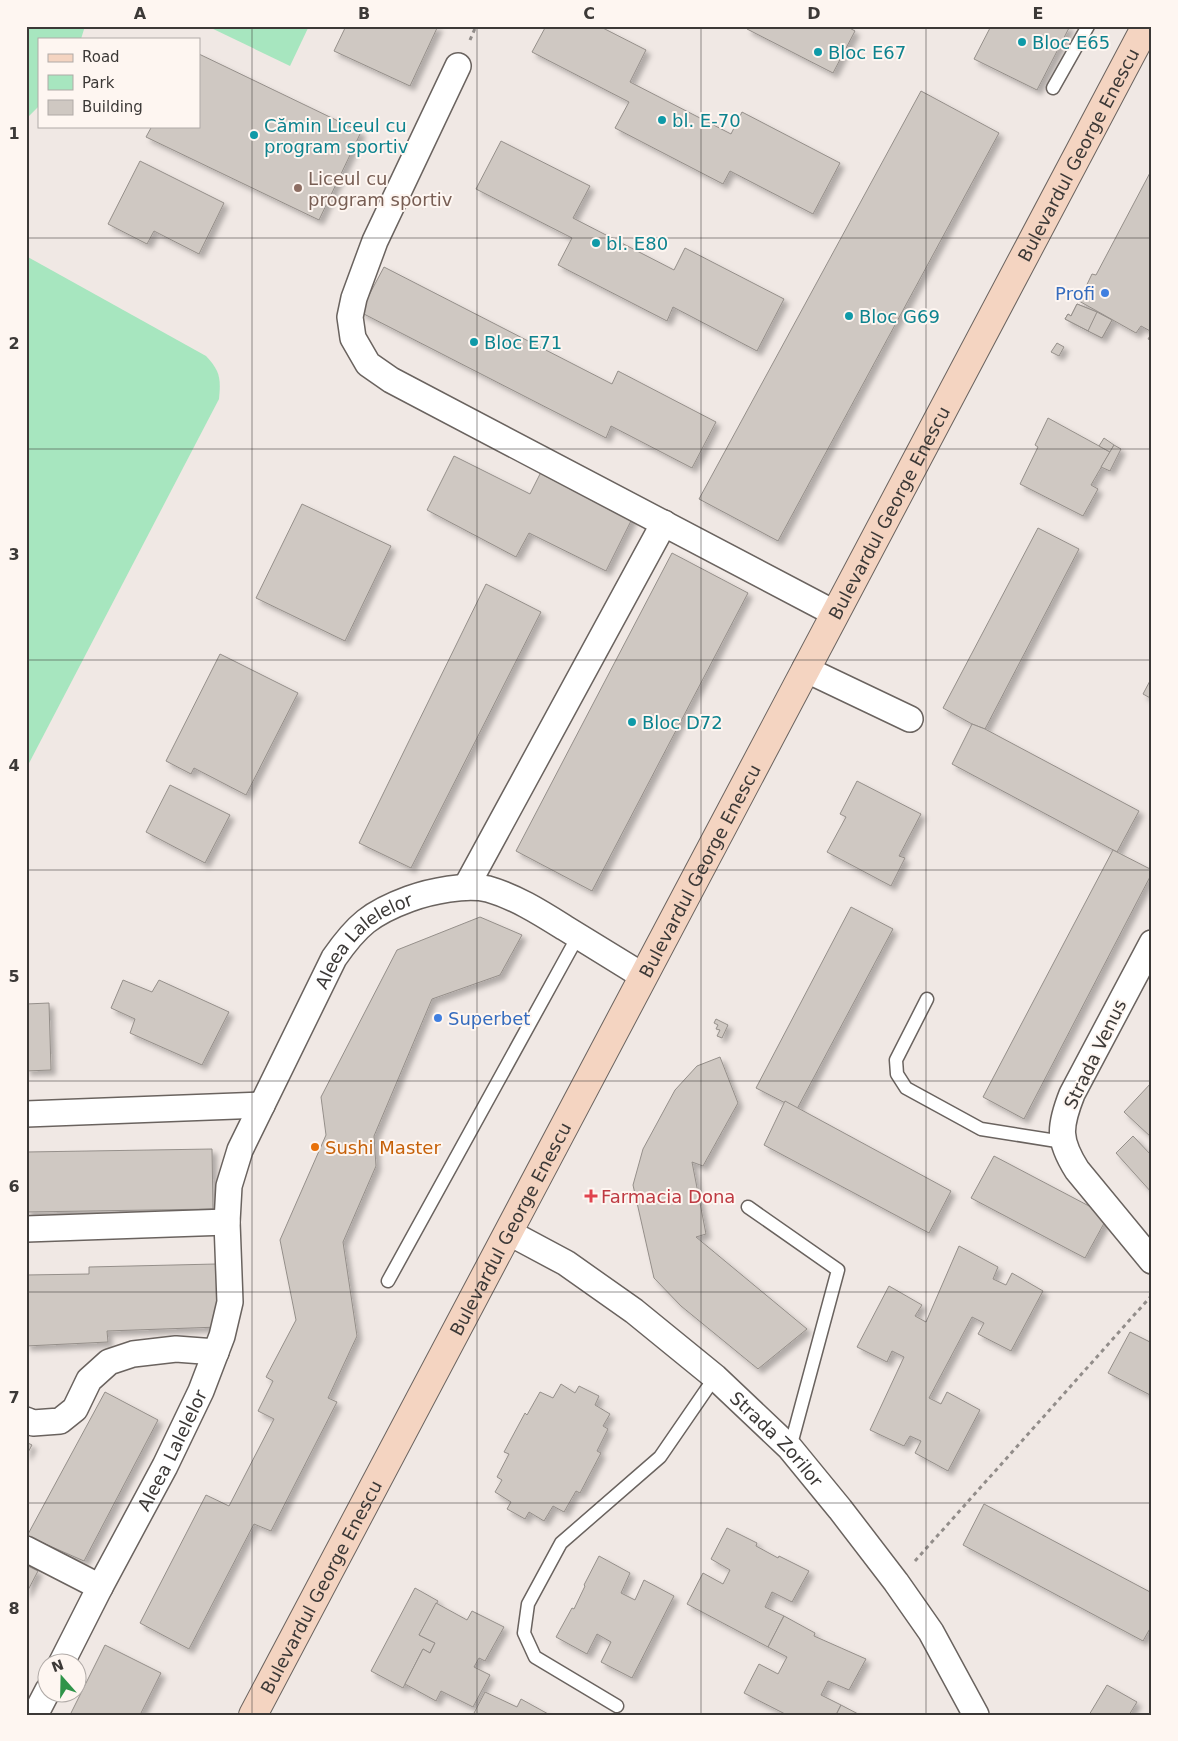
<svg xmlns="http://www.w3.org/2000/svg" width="1178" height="1741" font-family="'DejaVu Sans',sans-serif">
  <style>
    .green { fill: #a7e6bf }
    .building { fill: #cfc8c2; stroke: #958f8a; filter: url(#shadow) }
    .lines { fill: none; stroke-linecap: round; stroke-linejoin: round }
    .lane-casing { stroke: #6a635f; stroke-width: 15 }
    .street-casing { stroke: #6a635f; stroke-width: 28 }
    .secondary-casing { stroke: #6a635f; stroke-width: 30 }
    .path { stroke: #928d8a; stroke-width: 3; stroke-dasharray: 4 4; stroke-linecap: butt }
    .lane { stroke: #fff; stroke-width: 12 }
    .street { stroke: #fff; stroke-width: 25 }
    .secondary { stroke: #f4d4c1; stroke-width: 28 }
    .grid { fill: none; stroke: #3c3937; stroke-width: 1; stroke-opacity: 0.55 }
    .culture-dot { fill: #0f9aa8; stroke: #fef6f1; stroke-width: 2 }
    .education-dot { fill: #8d6e63; stroke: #fef6f1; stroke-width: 2 }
    .shop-dot { fill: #3f7fe0; stroke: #fef6f1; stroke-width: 2 }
    .food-dot { fill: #e8710a; stroke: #fef6f1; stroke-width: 2 }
    .health-dot { fill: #e0444e; stroke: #fef6f1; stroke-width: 2 }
    .labels { text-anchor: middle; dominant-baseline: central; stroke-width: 4; stroke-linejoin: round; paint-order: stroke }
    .culture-label { font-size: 18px; fill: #0d838f; stroke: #fef6f1; text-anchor: start }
    .street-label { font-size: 18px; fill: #3c3937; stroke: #fef6f1 }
    .education-label { font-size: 18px; fill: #785e54; stroke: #fef6f1; text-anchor: start }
    .shop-label { font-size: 18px; fill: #366cbe; stroke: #fef6f1; text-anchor: end }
    .food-label { font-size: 18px; fill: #c56008; stroke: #fef6f1; text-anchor: start }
    .health-label { font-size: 18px; fill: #be3a42; stroke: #fef6f1; text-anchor: start }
    .neatline { fill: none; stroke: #3c3937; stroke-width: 2 }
    .grid-label { font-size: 16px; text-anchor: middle; font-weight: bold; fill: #3c3937 }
  </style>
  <defs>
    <filter id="shadow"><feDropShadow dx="4.5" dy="4.5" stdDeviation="2.5" flood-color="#0004"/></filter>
  </defs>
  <rect width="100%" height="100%" fill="#f0e8e4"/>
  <g class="green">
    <polygon points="26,26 85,26 81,39 39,39 39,106 26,119"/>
    <polygon points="207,26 309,26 290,66"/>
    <path d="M26 256 206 356C220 371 221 378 219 399L26 769Z"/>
  </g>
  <g class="building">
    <polygon points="346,26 438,26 410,86 334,51"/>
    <polygon points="546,26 599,26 646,50 630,82 731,134 742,112 840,163 813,214 730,171 723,184 615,128 629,102 532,52"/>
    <polygon points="748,26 846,26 855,31 833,73 747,29"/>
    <polygon points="991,26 1070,26 1037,90 974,59"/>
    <polygon points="199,54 361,132 319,220 146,137 152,126 199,126"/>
    <polygon points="921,91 999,133 778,541 699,499"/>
    <polygon points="501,141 590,186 573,218 674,270 685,248 784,299 757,351 673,307 667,321 558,265 572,238 476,189"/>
    <polygon points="140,161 224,203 199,254 154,231 147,244 108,224"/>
    <polygon points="1152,169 1152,341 1148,339 1152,332 1141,326 1136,333 1079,301 1092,274 1096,275"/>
    <polygon points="384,267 612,384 618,371 716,422 692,468 611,426 606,438 360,312"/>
    <polygon points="1077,304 1097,312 1088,331 1065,319 1068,314 1071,316"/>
    <polygon points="1077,304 1097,312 1112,320 1102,338 1065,319 1068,314 1071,316"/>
    <polygon points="1097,312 1112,320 1102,338 1088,331"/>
    <polygon points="1057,343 1064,347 1059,356 1051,352"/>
    <polygon points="1048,418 1110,452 1091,485 1098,489 1083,516 1020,484 1038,447 1035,445"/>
    <polygon points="1104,438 1114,445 1110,452 1099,446"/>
    <polygon points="1114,445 1121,449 1110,471 1101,467"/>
    <polygon points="454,456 530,494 542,470 634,515 606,571 529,533 516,557 427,510"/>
    <polygon points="302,504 391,546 345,641 256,598"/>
    <polygon points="1038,528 1079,549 985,729 972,724 943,708"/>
    <polygon points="672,553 748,593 592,891 516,851"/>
    <polygon points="486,584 541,612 411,868 359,843"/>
    <polygon points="220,654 298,693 246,795 194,768 191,774 166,761"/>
    <polygon points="1152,677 1152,699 1143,694"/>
    <polygon points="972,724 985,729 1139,811 1117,852 952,764"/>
    <polygon points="857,781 921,814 899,856 905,858 891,886 827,852 846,817 840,814"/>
    <polygon points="170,785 230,815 205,863 146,832"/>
    <polygon points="1113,850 1152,870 1152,873 1024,1119 983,1097"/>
    <polygon points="851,907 893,929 797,1109 756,1088"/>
    <polygon points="480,917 522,935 500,975 432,999 374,1136 376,1166 343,1242 357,1336 328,1398 337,1402 271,1531 254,1524 189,1649 140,1623 206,1495 229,1506 274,1419 258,1411 273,1381 266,1377 296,1320 280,1240 326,1135 321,1097 397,950"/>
    <polygon points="123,980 152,992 159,980 229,1012 202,1065 130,1033 135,1019 111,1008"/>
    <polygon points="49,1003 51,1070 26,1071 26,1004"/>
    <polygon points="716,1019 728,1025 722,1038 717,1036 720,1030 716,1029 718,1025 714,1023"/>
    <polygon points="720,1057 738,1103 703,1166 692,1162 706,1234 696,1237 807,1329 758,1369 681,1306 654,1278 633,1185 643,1149 675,1090 697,1066"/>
    <polygon points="1152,1082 1152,1138 1124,1112"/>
    <polygon points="785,1101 951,1191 929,1233 764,1145"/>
    <polygon points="1133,1136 1152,1156 1152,1193 1116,1153"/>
    <polygon points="212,1149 213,1209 26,1212 26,1152"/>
    <polygon points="994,1156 1108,1216 1085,1258 971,1198"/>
    <polygon points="959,1246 998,1267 993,1279 1006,1285 1012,1273 1043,1291 1011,1351 978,1334 984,1323 972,1317 929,1398 941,1404 947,1392 980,1410 948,1471 915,1453 921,1441 910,1436 904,1446 870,1430 904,1357 892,1351 887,1362 857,1347 889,1286 922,1305 915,1316 926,1322"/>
    <polygon points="216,1264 219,1327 107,1331 108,1342 26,1346 26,1275 89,1274 89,1267"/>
    <polygon points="1130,1332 1152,1343 1152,1396 1108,1373"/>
    <polygon points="561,1384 575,1393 579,1386 599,1396 595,1405 610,1414 603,1426 608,1429 597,1451 601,1453 580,1493 576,1491 564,1512 553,1506 544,1521 529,1512 525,1519 507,1509 511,1502 495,1492 502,1480 497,1477 509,1454 504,1452 525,1413 527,1415 540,1392 553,1398"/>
    <polygon points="105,1392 158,1420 84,1561 27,1536"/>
    <polygon points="26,1442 32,1445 26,1456"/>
    <polygon points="984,1504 1152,1593 1152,1625 1143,1641 963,1545"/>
    <polygon points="727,1528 757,1543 756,1546 778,1558 779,1556 809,1571 792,1602 772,1592 765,1607 784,1616 768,1647 687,1604 703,1573 723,1584 730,1570 711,1559"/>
    <polygon points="599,1556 630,1573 621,1593 635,1600 644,1580 674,1596 632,1678 601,1662 611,1642 597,1634 587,1654 556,1637 572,1608 574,1609 585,1586 584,1585"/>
    <polygon points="26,1565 38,1571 26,1594"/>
    <polygon points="415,1588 438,1601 419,1635 435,1643 430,1653 423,1649 403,1688 371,1671"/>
    <polygon points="436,1603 467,1620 472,1611 504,1627 485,1661 479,1658 474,1667 490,1675 473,1707 441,1691 436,1701 405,1684 423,1649 430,1653 435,1643 419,1635"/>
    <polygon points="784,1616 815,1633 814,1636 866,1659 849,1690 828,1681 821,1695 841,1705 836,1715 787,1715 744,1693 759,1664 778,1674 787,1657 768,1647"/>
    <polygon points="105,1645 161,1673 140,1715 70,1715"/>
    <polygon points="1107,1685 1137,1702 1129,1715 1089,1715"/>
    <polygon points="485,1692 517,1707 521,1699 550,1715 473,1715"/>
    <polygon points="841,1705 860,1715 836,1715"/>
  </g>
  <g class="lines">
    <defs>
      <g id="lane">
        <polyline points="1053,88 1088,26"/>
        <polyline points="927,999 896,1060 897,1074 906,1088 981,1129 1063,1142"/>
        <polyline points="748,1207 838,1270 790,1448"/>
        <polyline points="388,1281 578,936"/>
        <polyline points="617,1706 535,1657 524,1633 528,1604 561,1543 660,1457 715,1377"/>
      </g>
      <g id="street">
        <polyline points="458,66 375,241 354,298 350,317 353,338 368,364 391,380 834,613"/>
        <polyline points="805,669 910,719"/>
        <polyline points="466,887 664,523"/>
        <path d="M1152 943 1072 1094C1059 1127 1058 1140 1077 1170L1152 1261"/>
        <polyline points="26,1114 262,1105"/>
        <polyline points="26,1229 227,1222"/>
        <path id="s1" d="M508 1232 566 1263 634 1311 715 1377 790 1448 840 1509 896 1582 931 1632 976 1715"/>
        <polyline points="26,1420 33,1423 60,1421 75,1409 89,1380 109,1362 133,1354 176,1349 216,1352"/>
        <polyline points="26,1549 100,1587"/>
        <path id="s2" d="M61 1664 100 1587 165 1466 201 1391 222 1336 230 1302 227 1222 229 1186 240 1150 334 958C357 925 371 913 409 899 431 891 466 884 488 889 516 897 541 913 565 928 591 944 617 960 643 976"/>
        <polyline points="35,1715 48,1690"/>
      </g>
      <g id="secondary">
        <path id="s3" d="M253 1715 1146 26"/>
      </g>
    </defs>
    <use href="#lane" class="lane-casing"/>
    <use href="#street" class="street-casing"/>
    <use href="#secondary" class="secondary-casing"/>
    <g class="path">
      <polyline points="470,40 476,26"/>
      <polyline points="915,1561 1152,1295"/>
    </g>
    <use href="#lane" class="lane"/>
    <use href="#street" class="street"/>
    <use href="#secondary" class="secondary"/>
  </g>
  <path class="grid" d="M252 26V1715M477 26V1715M701 26V1715M926 26V1715M26 238H1152M26 449H1152M26 660H1152M26 870H1152M26 1081H1152M26 1292H1152M26 1503H1152"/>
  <g class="culture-dot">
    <circle cx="1022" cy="42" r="5"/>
    <circle cx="818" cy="52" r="5"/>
    <circle cx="662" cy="120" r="5"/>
    <circle cx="254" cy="135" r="5"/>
    <circle cx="596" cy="243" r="5"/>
    <circle cx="849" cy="316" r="5"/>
    <circle cx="474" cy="342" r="5"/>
    <circle cx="632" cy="722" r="5"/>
  </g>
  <circle class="education-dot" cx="298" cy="188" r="5"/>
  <g class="shop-dot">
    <circle cx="1105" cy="293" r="5"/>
    <circle cx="438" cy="1018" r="5"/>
  </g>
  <circle class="food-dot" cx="315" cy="1147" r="5"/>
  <path class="health-dot" d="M588.5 1188.5h5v5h5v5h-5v5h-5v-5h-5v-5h5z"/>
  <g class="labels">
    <g class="culture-label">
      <text x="1032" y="42">Bloc E65</text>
      <text x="828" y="52">Bloc E67</text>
      <text x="672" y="120">bl. E-70</text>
      <text x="264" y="125">Cămin Liceul cu<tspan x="264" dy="21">program sportiv</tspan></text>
      <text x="606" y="243">bl. E80</text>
      <text x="859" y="316">Bloc G69</text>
      <text x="484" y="342">Bloc E71</text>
      <text x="642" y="722">Bloc D72</text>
    </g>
    <g class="street-label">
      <text stroke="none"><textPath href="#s3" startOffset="1765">Bulevardul George Enescu</textPath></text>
      <text stroke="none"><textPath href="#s3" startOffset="1360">Bulevardul George Enescu</textPath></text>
      <text stroke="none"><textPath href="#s3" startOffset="955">Bulevardul George Enescu</textPath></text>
      <text stroke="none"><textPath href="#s2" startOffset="802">Aleea Lalelelor</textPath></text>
      <text transform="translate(1095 1054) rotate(-64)">Strada Venus</text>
      <text stroke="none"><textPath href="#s3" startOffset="550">Bulevardul George Enescu</textPath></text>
      <text stroke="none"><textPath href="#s1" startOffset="341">Strada Zorilor</textPath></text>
      <text stroke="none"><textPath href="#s2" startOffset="241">Aleea Lalelelor</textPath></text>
      <text stroke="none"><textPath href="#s3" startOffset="145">Bulevardul George Enescu</textPath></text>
    </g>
    <g class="education-label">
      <text x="308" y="178">Liceul cu<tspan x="308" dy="21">program sportiv</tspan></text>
    </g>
    <g class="shop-label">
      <text x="1095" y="293">Profi</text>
      <text x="448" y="1018" text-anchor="start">Superbet</text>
    </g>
    <g class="food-label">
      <text x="325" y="1147">Sushi Master</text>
    </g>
    <g class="health-label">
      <text x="601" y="1196">Farmacia Dona</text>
    </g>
  </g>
  <rect width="1178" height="1741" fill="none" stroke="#fef6f1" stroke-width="55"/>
  <rect x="38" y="38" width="162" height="90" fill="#fef6f1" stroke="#b0aaa7"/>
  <rect x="48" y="54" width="25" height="8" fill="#f4d4c1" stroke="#b0aaa7"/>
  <text x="82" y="62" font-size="15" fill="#3c3937">Road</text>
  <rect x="48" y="75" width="25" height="15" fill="#a7e6bf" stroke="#b0aaa7"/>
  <text x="82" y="88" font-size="15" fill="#3c3937">Park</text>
  <rect x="48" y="100" width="25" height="15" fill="#cfc8c2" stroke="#b0aaa7"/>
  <text x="82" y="112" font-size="15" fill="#3c3937">Building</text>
  <g transform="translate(62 1678) rotate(340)"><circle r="24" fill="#fef6f1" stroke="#b0aaa7"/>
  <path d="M0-4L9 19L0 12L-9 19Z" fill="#2f9449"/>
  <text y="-8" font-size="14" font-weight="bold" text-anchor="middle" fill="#3c3937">N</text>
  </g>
  <rect x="28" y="28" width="1122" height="1686" class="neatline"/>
  <g class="grid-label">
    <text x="140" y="19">A</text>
    <text x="364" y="19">B</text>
    <text x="589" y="19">C</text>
    <text x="814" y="19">D</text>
    <text x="1038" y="19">E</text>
    <text x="14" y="139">1</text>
    <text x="14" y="349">2</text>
    <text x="14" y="560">3</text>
    <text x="14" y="771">4</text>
    <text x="14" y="982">5</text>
    <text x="14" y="1192">6</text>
    <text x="14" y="1403">7</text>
    <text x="14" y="1614">8</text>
  </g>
</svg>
